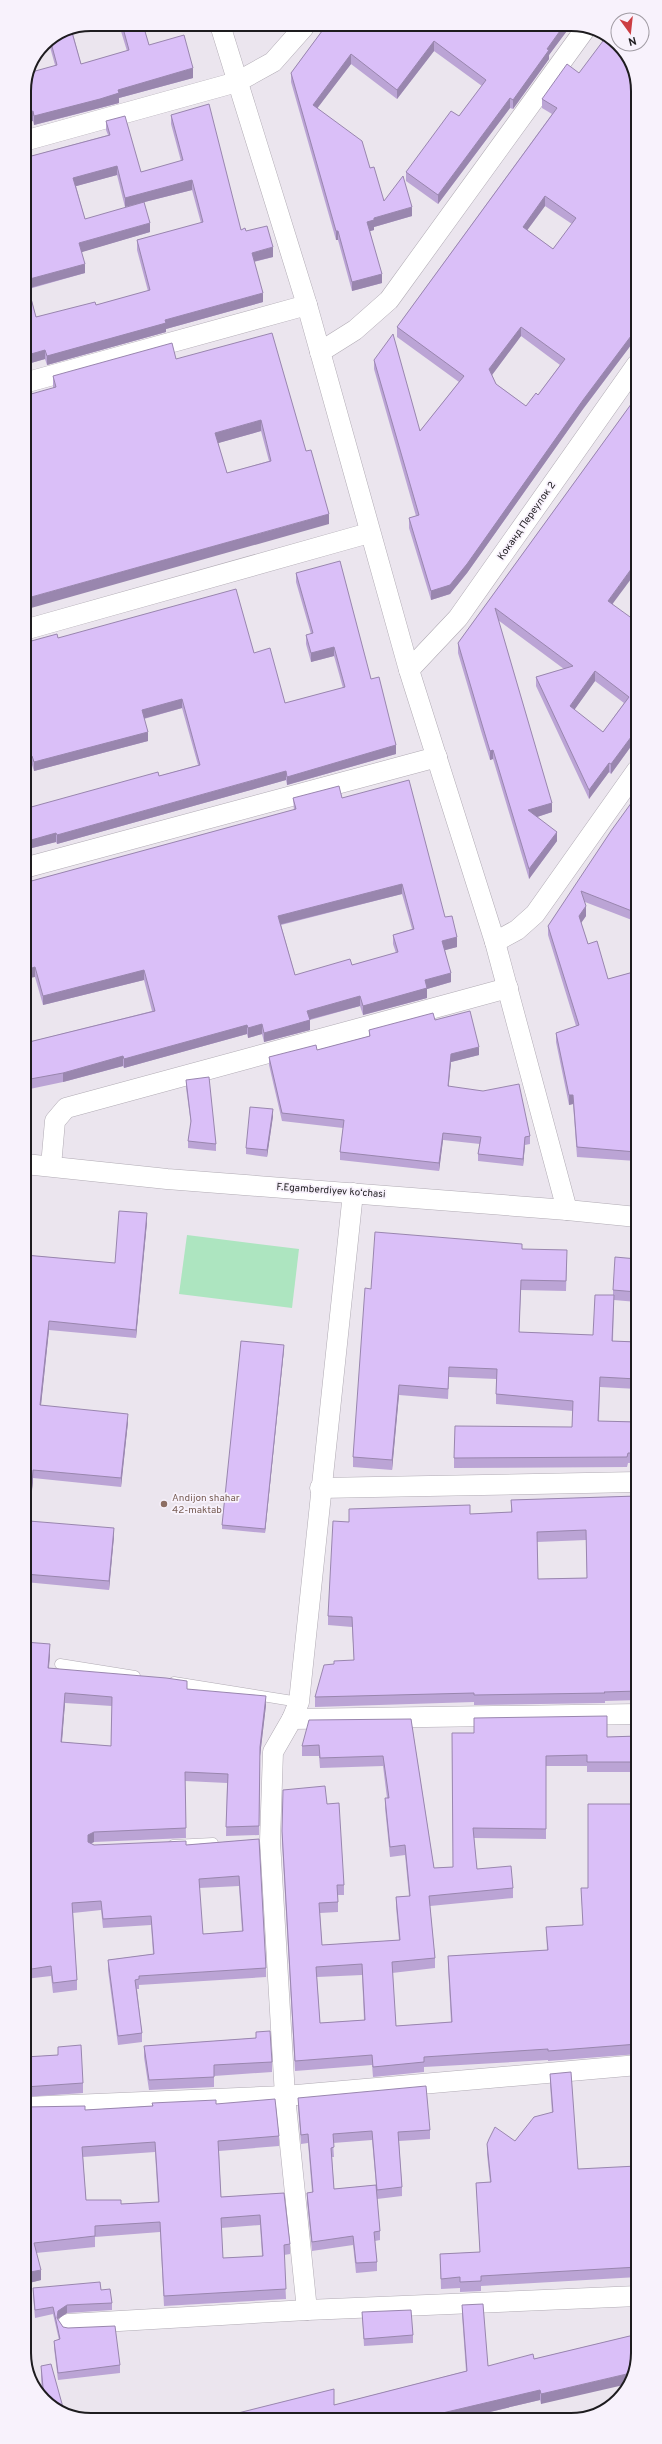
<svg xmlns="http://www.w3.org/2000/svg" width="662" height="2444" font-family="Overpass,sans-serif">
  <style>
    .park { fill: #ade5c0 }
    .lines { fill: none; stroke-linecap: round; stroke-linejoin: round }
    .lane-casing { stroke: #b1abb4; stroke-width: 11 }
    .street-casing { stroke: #b1abb4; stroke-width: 21 }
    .lane { stroke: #fff; stroke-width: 10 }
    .street { stroke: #fff; stroke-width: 20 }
    .wall { fill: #bba4d5; fill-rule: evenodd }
    .shaded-wall { fill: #9986ae }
    .building { fill: #dabff8; stroke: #9986ae; fill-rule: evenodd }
    .education-dot { fill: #8d6e63; stroke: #f8f2fc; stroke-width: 1.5 }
    .labels { text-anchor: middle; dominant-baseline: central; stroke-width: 3.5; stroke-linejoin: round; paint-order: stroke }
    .street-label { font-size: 10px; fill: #1e1c1f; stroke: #f8f2fc }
    .education-label { font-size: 10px; fill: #785e54; stroke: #f8f2fc; text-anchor: start }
    .rim { fill: none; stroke: #1e1c1f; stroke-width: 2 }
  </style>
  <rect width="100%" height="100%" fill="#ebe5ee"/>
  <polygon class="park" points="187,1235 299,1249 292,1308 179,1294"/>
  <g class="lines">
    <defs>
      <g id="lane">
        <polyline points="60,1664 135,1676"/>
        <polyline points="174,1682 299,1702"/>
        <polyline points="173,1845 213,1843"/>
      </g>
      <g id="street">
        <polyline points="221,28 307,305 409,670 495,942 567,1210"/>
        <polyline points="24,141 237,82 273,62 304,27"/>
        <polyline points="320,352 355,330 389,300 586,28"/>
        <polyline points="24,383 307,305"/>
        <polyline points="24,630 369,533"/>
        <polyline points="409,670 458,618 637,364"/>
        <polyline points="24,868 437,757"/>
        <polyline points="495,942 517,930 535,914 637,770"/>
        <polyline points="25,1164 167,1179 567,1210 637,1217"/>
        <polyline points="51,1166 55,1121 66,1108 508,988"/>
        <polyline points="353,1193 299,1702 292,1719 638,1714"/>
        <polyline points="320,1488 637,1482"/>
        <polyline points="292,1719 273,1752 270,1841 285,2096 307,2310"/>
        <polyline points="25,2107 285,2096 638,2065"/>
        <polyline points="68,2324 307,2310 638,2296"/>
      </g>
    </defs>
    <use href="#lane" class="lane-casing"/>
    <use href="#street" class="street-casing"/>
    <use href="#lane" class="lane"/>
    <use href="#street" class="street"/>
  </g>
  <g class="wall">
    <polygon points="572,24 549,55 549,59 513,109 510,108 438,204 406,181 406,172 459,116 482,86 434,51 397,99 351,64 317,108 370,168 384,201 412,216 374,227 374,230 370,231 382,283 352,291 338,240 336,240 291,82 291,73 325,27"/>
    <polygon points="120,28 144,28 149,45 193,78 119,98 119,103 100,108 34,125 33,121 24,123 24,91 55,65 48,40 66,29 74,29 72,30 81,64 127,51"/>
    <path d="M579 73 637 78V337L583 409 467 573 450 594 431 600 409 528V518L416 516 374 369V360L420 431 459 382 397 337V327L552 114 542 108V99ZM545 206 572 224 553 249 527 230ZM521 336 560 365 538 395 526 406 496 384 492 375Z"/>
    <path d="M171 115 241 230 246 231 273 257 254 262 263 302 166 329V332L47 365 45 359 24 365V158L108 135 106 130V121L141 172 181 161 171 124ZM117 175 125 207 192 190 201 223 137 240V250L148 291 96 305 36 317 29 289 85 273 81 252 150 232 85 219 76 186Z"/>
    <path d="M176 359 306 451 329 524 53 388V376ZM261 431 269 461 227 473 218 443Z"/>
    <path d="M637 396 613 604 637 738 611 774 609 772 589 799 536 686V677L564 669 498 620 552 812 537 817 557 841 529 879 493 759 490 760 481 731 458 653V643ZM595 681 624 703 603 732 574 710Z"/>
    <polygon points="296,573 371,679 396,754 287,785 286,780 57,844 56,842 24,850 24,809 159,776 198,765 182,708 144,719 148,741 34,771 32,765 24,767 24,643 58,638 254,653 285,703 343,688 334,656 311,662 306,644 306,635 311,634 296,582"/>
    <polygon points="637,795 637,922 585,902 586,916 581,923 588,944 608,979 637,971 637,1159 636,1159 636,1161 577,1157 573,1104 569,1105 556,1042 556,1033 576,1026 548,935 548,926"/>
    <path d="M293 798H342L445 917 457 947 445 950 451 982 427 989V998L363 1015 360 1006 310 1020V1030L264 1042 262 1034 248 1038 247 1034 124 1068 123 1066 63 1082 25 1090V1043L152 1011 144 980 43 1005 35 977 24 883 294 810ZM402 894 412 929 393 935V944L396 953 352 965 295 975 281 925Z"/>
    <polygon points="435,1020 479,1055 451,1062 448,1086 530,1136 530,1144 525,1145 523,1166 478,1161 478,1154 480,1144 443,1140 439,1171 340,1160 340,1152 343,1128 282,1121 269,1065 269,1057 317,1050 369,1037 369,1030"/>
    <polygon points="186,1080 216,1144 216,1151 188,1148 188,1141 191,1124 186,1088"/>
    <polygon points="273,1116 267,1157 246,1154 246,1148"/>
    <polygon points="147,1222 136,1338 49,1330 41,1405 128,1422 121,1487 33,1478 29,1521 114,1536 109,1590 25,1582 25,1255 115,1263"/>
    <polygon points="522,1249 567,1260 566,1291 521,1290 519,1332 593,1335 613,1295 613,1290 637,1259 637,1302 614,1300 613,1341 637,1342 637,1389 600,1387 599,1421 637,1422 637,1463 628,1463 627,1467 454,1468 454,1458 572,1427 573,1411 496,1404 496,1379 449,1377 448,1399 399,1395 392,1470 353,1467 353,1457 371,1289"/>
    <polygon points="284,1349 265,1533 222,1529 222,1525"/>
    <path d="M637 1496 638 1603H632L634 1652H638V1700L605 1701V1703L474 1705V1702L315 1707V1697L334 1664 354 1660 352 1627 328 1625V1616L349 1522 470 1514 511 1512V1500ZM586 1540 587 1578 538 1579 537 1542Z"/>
    <path d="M25 1642 50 1654 49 1668 187 1689 266 1705 260 1756 259 1835 226 1836 227 1783 185 1781 186 1838 94 1842 91 1843 94 1845H186L259 1839 266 1968V1977L139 1985V1989H137L142 2033V2042L118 2045 108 1970V1960L153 1954 151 1925 103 1928 101 1910 73 1913 77 1980V1990L53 1993 51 1976 25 1979ZM65 1703 112 1706 111 1746 62 1742ZM239 1886 242 1931 203 1934 199 1888Z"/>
    <path d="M411 1719 434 1868 453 1867 452 1733 607 1737 638 1736V1772H587V1766H546V1839L474 1838 477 1869 513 1888V1898L430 1906 435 1958V1968L392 1973 396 2026 451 2022 448 1966V1956L547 1950 546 1927 583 1925 581 1888H588L638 1804V2054L548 2061V2060L424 2067V2072L373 2077 372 2065 295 2071 282 1841V1831L327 1804 344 1885V1895H338V1912L320 1913 322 1945 399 1940 396 1907V1897L409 1896 405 1855 390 1857 385 1808V1798H387L383 1766 320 1768 319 1756H302V1746ZM362 1975 364 2020 320 2023 317 1977Z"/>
    <polygon points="256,2032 272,2062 272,2072 214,2076 214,2087 149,2090 144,2057 144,2046 256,2038"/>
    <polygon points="58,2047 83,2083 83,2093 25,2097 25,2057 58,2055"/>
    <polygon points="550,2074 578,2169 638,2178 638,2277 481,2286 481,2291 460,2292 460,2288 441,2289 440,2254 480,2252 476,2183 490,2182 487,2154 487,2144 515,2141 552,2113 550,2084"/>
    <path d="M298 2098 430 2130V2139L399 2141 402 2187V2196L377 2199 380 2231V2240L375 2241 377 2262V2271L356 2273 353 2245 312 2251 307 2202V2193L312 2192 308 2143 301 2144 298 2107ZM372 2140 376 2185 334 2189 332 2157H334L333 2143Z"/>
    <path d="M152 2103 216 2104 279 2136V2146L219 2151 221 2197 284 2193 290 2244V2254L284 2255 286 2299 164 2306 160 2232 95 2237V2247L36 2253 41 2280 25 2284V2107L85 2110 152 2106ZM155 2152 158 2202 121 2204 86 2200 83 2157ZM260 2225 262 2256 223 2258 221 2228Z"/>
    <polygon points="33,2288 101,2290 112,2303 112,2310 67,2313 58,2319 58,2320 63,2327 120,2365 120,2373 58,2380 54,2348 54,2341 59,2340 53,2314 35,2318 33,2295"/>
    <polygon points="462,2305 488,2366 534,2359 638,2334 541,2404 540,2400 460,2419 210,2420 334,2405 466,2371 462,2315"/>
    <polygon points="362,2312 413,2335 413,2343 364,2346"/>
    <polygon points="41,2366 47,2404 42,2396 41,2376"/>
  </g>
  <g class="shaded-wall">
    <polygon points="565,24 572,24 549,55 549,59 513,109 513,100 547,49"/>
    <polygon points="434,41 434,51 397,99 397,90"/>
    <polygon points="351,54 351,64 313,114 313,105"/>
    <polygon points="193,68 193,78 119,98 119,103 34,125 34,116 118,90"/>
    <polygon points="510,98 510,108 438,204 438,195"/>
    <polygon points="33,111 33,121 24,123 24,114"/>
    <polygon points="117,166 117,175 73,187 73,178"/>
    <polygon points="192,180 192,190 125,207 125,198"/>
    <polygon points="545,196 545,206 523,236 523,227"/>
    <polygon points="412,207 412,216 374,227 374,230 367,232 367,222 374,218"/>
    <polygon points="150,223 150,232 79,253 79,243"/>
    <rect x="336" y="231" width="2" height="9"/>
    <polygon points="273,247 273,257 252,262 252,253"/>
    <polygon points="85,264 85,273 26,289 26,280"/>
    <polygon points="382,274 382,283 352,291 352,282"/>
    <polygon points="263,293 263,302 166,329 166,332 47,365 47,356 165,320"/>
    <polygon points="521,327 521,336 489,379 489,369"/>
    <polygon points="637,328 637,337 583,409 467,573 450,594 431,600 431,591 583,400"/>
    <polygon points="45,350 45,359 24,365 24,356"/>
    <polygon points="261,420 261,431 215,444 215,433"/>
    <polygon points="329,514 329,524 24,610 24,599"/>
    <polygon points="637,561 637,571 608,610 608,601"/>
    <polygon points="334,647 334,656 311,662 311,653"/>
    <polygon points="595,671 595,681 570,716 570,706"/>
    <polygon points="182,699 182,708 142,719 142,710"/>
    <polygon points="637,729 637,738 611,774 611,764"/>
    <polygon points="148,732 148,741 34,771 34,762"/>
    <polygon points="396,745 396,754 287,785 287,777"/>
    <polygon points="493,750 493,759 490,760 490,751"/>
    <polygon points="32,756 32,765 24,767 24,759"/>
    <polygon points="609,763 609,772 589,799 589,790"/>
    <polygon points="286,771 286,780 57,844 57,835"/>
    <polygon points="552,803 552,812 528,820 528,810"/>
    <polygon points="557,832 557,841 529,879 529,869"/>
    <polygon points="56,833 56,842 24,850 24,842"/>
    <polygon points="402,884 402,894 278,925 278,916"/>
    <polygon points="586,906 586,916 579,926 579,916"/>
    <polygon points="457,937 457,947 442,951 442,941"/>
    <polygon points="35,967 35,977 25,979 25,970"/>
    <polygon points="144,970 144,980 43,1005 43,996"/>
    <polygon points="451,973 451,982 427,989 427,998 363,1015 363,1006 425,980"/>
    <polygon points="360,996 360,1006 307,1020 307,1011"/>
    <polygon points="310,1020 310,1030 264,1042 264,1033"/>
    <polygon points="262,1024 262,1034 248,1038 248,1028"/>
    <polygon points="247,1025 247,1034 124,1068 124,1059"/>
    <polygon points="479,1047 479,1055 451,1062 448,1094 448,1086 451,1054"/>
    <polygon points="123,1056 123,1066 63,1082 63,1073"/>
    <polygon points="569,1095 573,1095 573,1104 569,1105"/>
    <polygon points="273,1109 273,1116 267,1157 267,1150"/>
    <polygon points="443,1133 443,1140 439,1171 439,1163"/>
    <polygon points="525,1137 525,1145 523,1166 523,1159"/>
    <polygon points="147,1213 147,1222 136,1338 136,1330"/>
    <polygon points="49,1321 49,1330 40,1414 40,1405"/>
    <polygon points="284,1345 284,1349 265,1533 265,1529"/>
    <polygon points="399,1385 399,1395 392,1470 392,1460"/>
    <polygon points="128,1414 128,1422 121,1487 121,1478"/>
    <polygon points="33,1470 33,1478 29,1529 29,1521"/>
    <polygon points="114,1528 114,1536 109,1590 109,1581"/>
    <polygon points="50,1644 50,1654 48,1677 48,1668"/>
    <polygon points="65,1693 65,1703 61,1752 61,1742"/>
    <polygon points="266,1696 266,1705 260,1756 259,1835 260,1747"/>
    <polygon points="94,1832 94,1842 88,1845 88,1835"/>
    <polygon points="41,2270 41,2280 25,2284 25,2273"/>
    <polygon points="67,2305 67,2313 58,2319 57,2324 57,2318 58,2311"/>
    <polygon points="631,2373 628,2384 541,2404 541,2394"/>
    <polygon points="540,2390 540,2400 460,2419 417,2419"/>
  </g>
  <g class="building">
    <polygon points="565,24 547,49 549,50 513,100 510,98 438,195 406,172 451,111 459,116 486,80 434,41 397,90 351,54 313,105 362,141 370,168 374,167 384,201 403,176 412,207 374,218 374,220 367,222 382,274 352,282 338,231 336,231 291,73 325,27"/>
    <polygon points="123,28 144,28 149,45 184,35 193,68 118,90 119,93 100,99 34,116 33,111 24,114 24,91 28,73 57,65 50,39 66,29 71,29 81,64 129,50"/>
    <path d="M606 37 615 41 637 78V328L583 400 467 564 450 585 431 591 409 518 419 515 374 360 393 334 420 431 464 376 397 327 557 108 542 99 567 64 579 73ZM545 196 576 218 553 249 523 227ZM521 327 565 359 538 395 536 393 526 406 496 384 489 369Z"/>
    <path d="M209 104 241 230 245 228 246 231 267 226 273 247 252 253 263 293 165 320 166 323 47 356 45 350 24 356V158L110 135 106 121 125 116 141 172 183 160 171 115ZM117 166 125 198 192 180 203 222 137 240 150 290 96 305 95 302 36 317 26 280 85 264 79 243 150 223 144 202 85 219 73 178Z"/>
    <path d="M272 333 306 451 311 450 329 514 24 599V396L56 387 53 376 172 343 176 359ZM261 420 271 461 227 473 215 433Z"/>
    <path d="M637 396V561L608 601 637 622V729L611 764 609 763 589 790 536 677 573 666 495 608 552 803 528 810 557 832 529 869 493 750 490 751 481 721 458 643ZM595 671 629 697 603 732 570 706Z"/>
    <polygon points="340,561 371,679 379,677 396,745 287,777 286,771 57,835 56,833 24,842 24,809 158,772 159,776 200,765 182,699 142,710 148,732 34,762 32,756 24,759 24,643 57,634 58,638 236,589 254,653 270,648 285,703 345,687 334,647 311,653 306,635 313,633 296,573"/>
    <path d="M409 780 445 917 452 916 457 937 442 941 451 973 425 980 427 988 363 1006 360 996 307 1011 310 1020 264 1033 262 1024 248 1028 247 1025 124 1059 123 1056 63 1073 25 1080V1043L155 1011 144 970 43 996 35 967 25 970 24 883 296 809 293 798 339 786 342 798ZM402 884 414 929 393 935 398 952 352 965 350 959 295 975 278 916Z"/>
    <polygon points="637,795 637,913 581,891 586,906 579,916 588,944 597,941 608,979 637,971 637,1150 636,1150 636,1152 577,1147 573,1095 569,1095 556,1033 579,1025 548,926 611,831"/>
    <polygon points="470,1011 479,1047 451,1054 448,1086 483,1091 519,1084 530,1136 525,1137 523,1159 478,1154 481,1137 443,1133 439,1163 340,1152 344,1120 282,1113 269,1057 316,1045 317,1050 370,1036 369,1030 433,1013 435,1020"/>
    <polygon points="209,1077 216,1144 188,1141 191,1121 186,1080"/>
    <polygon points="250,1107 273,1109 267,1150 246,1148"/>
    <polygon points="119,1211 147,1213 136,1330 49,1321 40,1405 128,1414 121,1478 33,1470 29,1521 114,1528 109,1581 25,1574 25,1255 115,1263"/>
    <polygon points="375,1232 522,1244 522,1249 567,1250 566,1281 521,1280 519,1332 593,1335 595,1295 614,1295 612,1341 637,1342 637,1379 600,1377 598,1421 637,1422 637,1453 628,1453 627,1457 454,1458 455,1426 572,1427 573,1401 496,1394 497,1369 449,1367 448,1389 399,1385 392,1460 353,1457 365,1288 371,1289"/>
    <polygon points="615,1257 637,1259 637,1292 613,1290"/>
    <polygon points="241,1341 284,1345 265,1529 222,1525"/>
    <path d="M637 1496 638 1593H632L634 1652H638V1691L604 1692 605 1693 474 1695V1693L315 1697 324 1665 334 1664V1661L354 1660 352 1617 328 1616 333 1521 349 1522V1509L470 1505V1514L512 1512 511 1500ZM586 1530 587 1578 538 1579 537 1532Z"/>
    <path d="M25 1642 50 1644 48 1668 166 1678 187 1681V1689L266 1696 260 1747 259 1826 226 1827 228 1774 185 1772 186 1828 94 1832 88 1835V1842L94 1845 186 1841V1845L259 1839 266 1968 139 1976V1979L135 1980 142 2033 118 2036 108 1960 154 1954 151 1916 103 1919 101 1901 72 1903 77 1980 53 1983 51 1966 25 1970ZM65 1693 112 1697 111 1746 61 1742ZM239 1876 243 1931 203 1934 199 1879Z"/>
    <path d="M607 1716V1737L638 1736V1762H587V1755L546 1756V1829L473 1828 477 1869 511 1866 513 1888 429 1896 435 1958 392 1962 396 2026 452 2022 448 1956 548 1950 546 1927 583 1925 581 1888H588V1804H638V2044L548 2051V2049L424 2057V2062L373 2067 372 2055 295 2061 282 1831 283 1790 325 1786 327 1804 339 1803 344 1885H337L338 1902 319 1903 322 1945 400 1940 396 1897 410 1896 405 1845 390 1847 385 1798H389L383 1756 320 1758 319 1745 302 1746 309 1720 411 1719 434 1868 453 1867 452 1733H474V1718ZM362 1964 365 2020 320 2023 316 1967Z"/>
    <polygon points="270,2031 272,2062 214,2065 214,2077 149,2080 144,2046 256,2038 256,2032"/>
    <polygon points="81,2045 83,2083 25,2087 25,2057 58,2055 58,2047"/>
    <polygon points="571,2072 578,2169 637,2166 638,2178 638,2267 481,2276 481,2281 460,2282 460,2277 441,2279 440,2254 480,2252 476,2183 491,2182 487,2144 489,2139 495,2127 515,2141 534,2117 553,2112 550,2074"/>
    <polygon points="426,2086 430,2130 398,2132 402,2187 377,2190 372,2131 333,2134 334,2147 331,2148 334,2189 376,2185 380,2231 374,2232 377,2262 356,2263 353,2236 312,2242 307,2193 313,2192 308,2134 301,2135 298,2098"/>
    <path d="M275 2099 279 2136 218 2141 221 2197 284 2193 290 2244 284 2245 286 2289 164 2296 160 2222 95 2226V2236L34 2243 41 2270 25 2273V2107L85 2106V2110L153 2106 152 2103 216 2100V2104ZM155 2142 159 2202 121 2204V2200H86L82 2147ZM260 2215 263 2256 223 2258 221 2218Z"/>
    <polygon points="100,2282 101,2290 110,2289 112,2303 67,2305 58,2311 57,2318 63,2327 68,2328 115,2326 120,2365 58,2373 54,2341 60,2339 53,2307 35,2310 33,2288"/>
    <polygon points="483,2304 488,2366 533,2354 534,2359 638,2334 638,2353 631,2373 541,2394 540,2390 417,2419 210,2420 334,2389 334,2405 467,2371 462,2305"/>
    <polygon points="411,2310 413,2335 364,2339 362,2312"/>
    <polygon points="51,2364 64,2411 47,2404 44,2398 41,2366"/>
  </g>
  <circle class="education-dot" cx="164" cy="1504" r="4"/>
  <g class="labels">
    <g class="street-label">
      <text transform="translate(527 521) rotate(-55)">Коканд Πереулок 2</text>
      <text transform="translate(331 1191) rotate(4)">F.Egamberdiyev kо‘chasi</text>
    </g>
    <g class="education-label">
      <text x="172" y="1498">Andijon shahar<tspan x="172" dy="12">42-maktab</tspan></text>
    </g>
  </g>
  <path d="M0 0H662V2444H0ZM91 31H571A60 60 0 0 1 631 91V2353A60 60 0 0 1 571 2413H91A60 60 0 0 1 31 2353V91A60 60 0 0 1 91 31Z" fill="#f8f2fc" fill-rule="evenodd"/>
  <path class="rim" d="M91 31H571A60 60 0 0 1 631 91V2353A60 60 0 0 1 571 2413H91A60 60 0 0 1 31 2353V91A60 60 0 0 1 91 31Z"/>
  <g transform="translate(630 32) rotate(165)"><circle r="19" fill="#f8f2fc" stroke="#a19ca4"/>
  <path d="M0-3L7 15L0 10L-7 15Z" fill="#cc3d42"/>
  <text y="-6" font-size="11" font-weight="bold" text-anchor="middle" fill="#1e1c1f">N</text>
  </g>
</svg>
